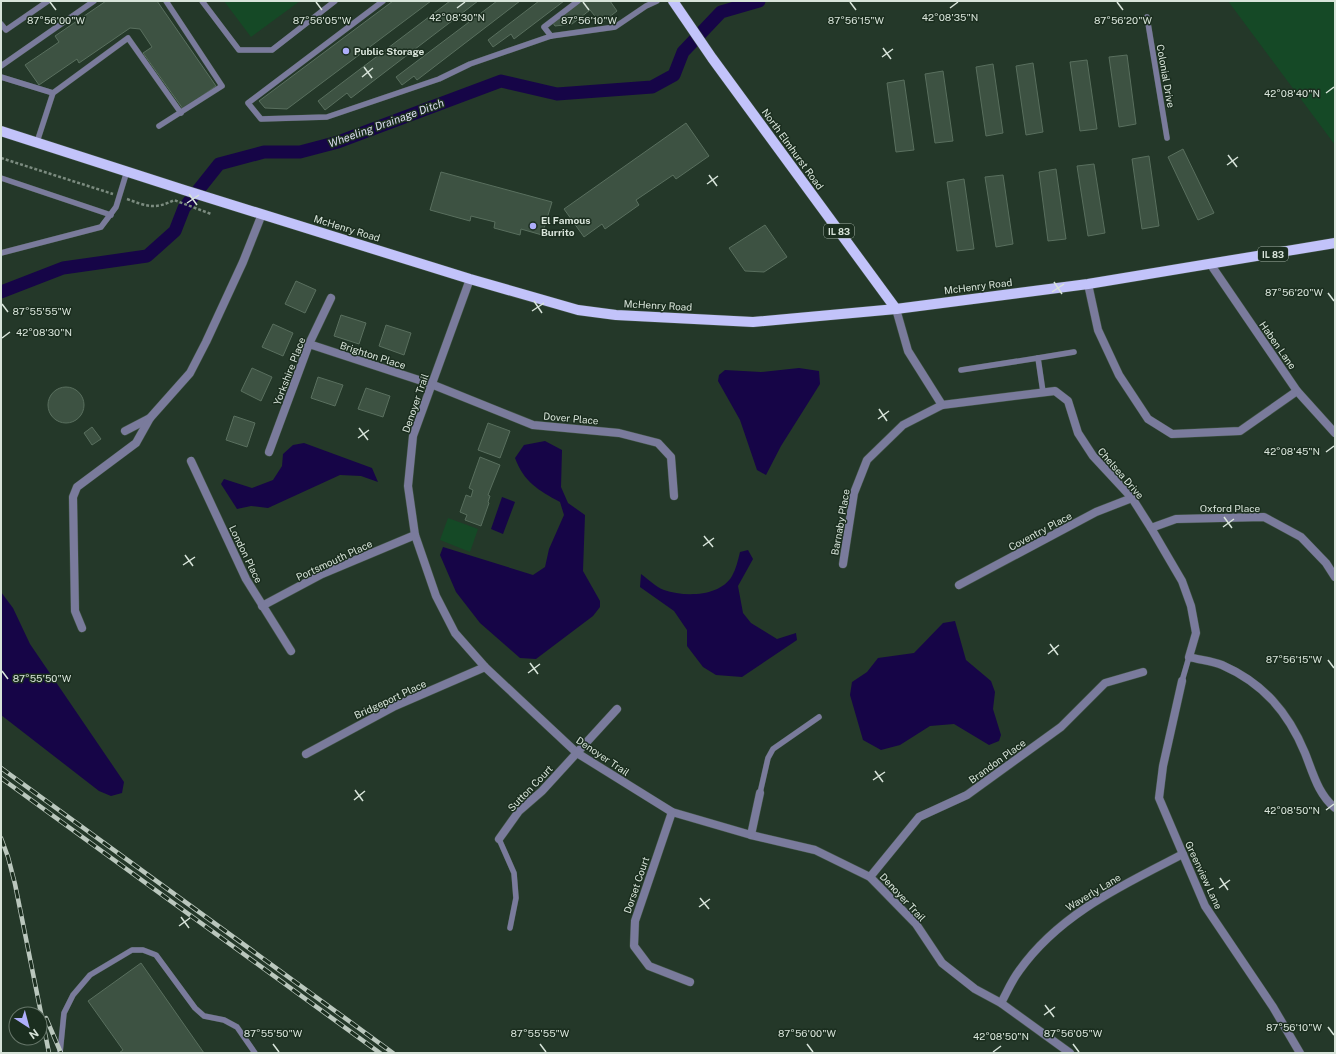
<svg xmlns="http://www.w3.org/2000/svg" width="1336" height="1054" font-family="'Public Sans',sans-serif">
  <style>
    .green { fill: #154926 }
    .water { fill: #160547 }
    .lines { fill: none; stroke-linecap: round; stroke-linejoin: round }
    .canal { stroke: #160547; stroke-width: 13 }
    .building { fill: #3d5242; stroke: #596f5e }
    .service-casing { stroke: #415445; stroke-width: 6 }
    .minor-casing { stroke: #415445; stroke-width: 9 }
    .primary-casing { stroke: #415445; stroke-width: 11 }
    .path { stroke: #7b8b7f; stroke-width: 2.5; stroke-dasharray: 3 2; stroke-linecap: butt }
    .service { stroke: #7a7b9c; stroke-width: 5.5 }
    .minor { stroke: #7a7b9c; stroke-width: 8 }
    .primary { stroke: #c2c3fa; stroke-width: 10 }
    .rail-casing { stroke: #bac7bd; stroke-width: 4.5 }
    .rail { stroke: #1b2e1f; stroke-width: 3; stroke-dasharray: 9; stroke-linecap: butt }
    .ticks { fill: none; stroke: #d8e4da; stroke-width: 1.5 }
    .poi-dot { fill: #aeaefb; stroke: #1b2e1f; stroke-width: 1.5 }
    .labels { text-anchor: middle; dominant-baseline: central; stroke-width: 3; stroke-linejoin: round; paint-order: stroke }
    .shield { fill: #1b2e1f; stroke: #9fada2; stroke-width: 1 }
    .shield-label { font-size: 9px; font-weight: bold; fill: #d8e4da }
    .poi-label { font-size: 10px; font-weight: bold; fill: #d8e4da; stroke: #1b2e1f; text-anchor: start }
    .street-label { font-size: 10px; fill: #d8e4da; stroke: #1b2e1f }
    .water-label { font-size: 11px; font-style: italic; fill: #dadbf0; stroke: #1b2e1f }
    .ticks-label { font-size: 10px; text-anchor: middle; fill: #d8e4da; stroke: #1b2e1f; stroke-width: 3; stroke-linejoin: round; paint-order: stroke }
  </style>
  <rect width="100%" height="100%" fill="#243829"/>
  <g class="green">
    <polygon points="224,1 300,1 251,37"/>
    <polygon points="1228,1 1335,1 1335,145"/>
    <polygon points="448,518 478,529 470,552 440,540"/>
  </g>
  <g class="water">
    <polygon points="799,368 819,371 820,384 781,446 766,475 757,470 740,420 718,381 719,375 725,370 761,372"/>
    <path d="M545 441 562 450 561 487 568 503 585 515 583 571 600 601V607L593 616 536 659 520 658 480 623 456 592 440 555 443 547 533 575 545 567 549 549 564 515 560 502C538 490 524 482 515 458L524 445Z"/>
    <polygon points="304,443 372,468 378,482 361,476 340,475 268,508 251,506 237,509 221,484 224,479 252,488 273,480 282,466 283,454 293,445"/>
    <polygon points="502,497 515,502 503,534 491,529"/>
    <path d="M748 550 753 559 738 586 743 613 751 623 777 639 796 633 797 640 742 677 716 675 703 667 687 646V630L674 611 640 587 641 574C648 579 656 587 664 590 684 597 720 597 732 576 736 569 738 560 740 552Z"/>
    <polygon points="1,592 13,608 30,644 124,782 122,793 111,796 99,791 1,715"/>
    <polygon points="955,621 966,660 991,681 995,692 993,709 1001,735 999,741 989,745 954,724 930,726 900,745 881,750 863,740 850,695 852,682 867,672 878,658 914,653 943,623"/>
  </g>
  <g class="lines">
    <polyline class="canal" points="1,292 63,268 147,256 175,231 184,208 219,164 264,152 300,152 338,142 501,81 557,94 652,87 674,75 683,52 721,12 759,1"/>
  </g>
  <g class="building">
    <polygon points="106,1 157,1 216,86 183,109 143,53 152,47 140,29 130,28 79,63 77,59 39,85 25,65 59,42 55,36"/>
    <polygon points="393,1 431,1 287,109 265,108 259,101"/>
    <polygon points="450,1 478,1 351,98 347,93 325,110 318,101"/>
    <polygon points="497,1 520,1 417,80 414,76 402,85 396,77"/>
    <polygon points="539,1 564,1 514,39 511,34 493,47 488,40"/>
    <polygon points="582,1 610,1 617,11 603,22 599,21 590,10 572,24 555,26 553,23"/>
    <polygon points="1127,55 1136,124 1119,127 1109,57"/>
    <polygon points="1087,60 1097,129 1080,131 1070,62"/>
    <polygon points="1033,63 1043,132 1026,135 1016,66"/>
    <polygon points="993,64 1003,133 986,136 976,67"/>
    <polygon points="943,71 953,141 935,143 925,74"/>
    <polygon points="904,80 914,150 896,152 887,83"/>
    <polygon points="686,123 709,156 676,179 673,175 636,200 639,205 605,229 602,224 584,237 564,209"/>
    <polygon points="1183,149 1214,213 1198,220 1168,157"/>
    <polygon points="1149,156 1159,226 1142,229 1132,159"/>
    <polygon points="1094,164 1105,233 1088,236 1077,166"/>
    <polygon points="1056,169 1066,239 1048,241 1039,172"/>
    <polygon points="441,172 552,202 542,235 521,229 520,235 494,228 495,222 471,216 470,221 430,210"/>
    <polygon points="1003,175 1013,244 996,247 985,177"/>
    <polygon points="964,179 974,249 957,251 947,182"/>
    <polygon points="765,225 787,257 764,272 745,271 729,248"/>
    <polygon points="296,281 316,290 305,313 285,304"/>
    <polygon points="341,315 366,323 359,344 334,336"/>
    <polygon points="273,324 293,333 283,356 262,347"/>
    <polygon points="386,325 411,333 404,355 379,346"/>
    <polygon points="252,368 272,377 261,401 241,391"/>
    <polygon points="318,377 343,385 335,406 311,398"/>
    <circle cx="66" cy="405" r="18"/>
    <polygon points="366,388 390,396 383,417 358,409"/>
    <polygon points="234,416 255,423 247,447 226,440"/>
    <polygon points="488,423 510,431 500,458 478,450"/>
    <polygon points="92,427 101,439 92,445 84,433"/>
    <polygon points="480,457 500,465 488,495 490,496 488,502 489,503 481,526 465,520 467,515 460,512 466,495 471,497 473,490 469,488"/>
    <polygon points="141,963 204,1053 119,1053 123,1050 88,1001"/>
  </g>
  <g class="lines">
    <defs>
      <g id="service">
        <polyline points="202,1 239,50 272,50 335,1"/>
        <polyline points="383,1 248,103 261,119 327,117 439,79 470,64 551,36 615,27 646,6 657,1"/>
        <polyline points="1147,17 1167,138"/>
        <polyline points="1,24 6,30 48,1"/>
        <polyline points="551,36 544,27 578,1"/>
        <polyline points="1,66 94,1"/>
        <polyline points="1,77 53,93"/>
        <polyline points="159,126 222,86 166,1"/>
        <polyline points="37,142 53,93 128,38 181,113"/>
        <polyline points="1,178 111,215"/>
        <polyline points="1,253 101,227 116,207 127,171"/>
        <polyline points="961,370 1038,358"/>
        <polyline points="1043,392 1038,358 1074,352"/>
        <polyline points="1182,681 1189,657"/>
        <polyline points="760,793 768,758 773,749 819,717"/>
        <polyline points="499,839 514,873 516,898 510,928"/>
        <polyline points="60,1053 64,1013 73,995 90,975 132,950 143,950 156,955 195,1008 204,1016 224,1020 237,1027 255,1053"/>
      </g>
      <g id="minor">
        <polyline points="1211,265 1297,391 1335,433"/>
        <polyline points="470,279 413,436 408,486 415,535 436,596 455,633 485,667 577,753 672,812 751,835 815,850 870,877 916,924 942,963 975,989 1001,1003 1070,1053"/>
        <polyline points="1088,284 1098,330 1119,375 1148,419 1172,434 1240,431 1297,391"/>
        <polyline points="896,309 908,351 942,405"/>
        <polyline points="309,344 431,384 533,425 619,433 658,443 671,457 674,496"/>
        <polyline points="125,431 150,418"/>
        <polyline points="269,452 309,344 331,298"/>
        <polyline points="191,461 246,579 291,651"/>
        <polyline points="1151,528 1176,519 1264,517 1301,537 1326,563 1335,577"/>
        <path d="M843 564 854 493 867 460 903 425 942 405 1055 391 1068 401 1078 433 1093 456 1132 498 1151 528 1182 581 1191 606 1196 633 1189 657C1200 660 1212 661 1222 665 1263 683 1288 712 1305 753 1313 773 1318 794 1335 808"/>
        <polyline points="959,585 1096,512 1132,498"/>
        <polyline points="262,606 322,574 415,535"/>
        <polyline points="82,628 75,611 73,497 77,487 136,443 150,418 190,373 206,342 243,262 262,214"/>
        <polyline points="1182,681 1163,766 1159,798 1205,906 1273,1007 1300,1053"/>
        <polyline points="306,754 395,706 485,667"/>
        <polyline points="672,812 635,921 634,946 649,966 690,982"/>
        <polyline points="751,835 760,793"/>
        <polyline points="499,839 519,811 542,791 617,709"/>
        <polyline points="870,877 919,817 967,795 1061,727 1105,683 1143,672"/>
        <path d="M1001 1003C1007 992 1012 980 1019 971 1059 914 1123 885 1183 854"/>
      </g>
      <g id="primary">
        <polyline points="673,1 712,58 896,309"/>
        <polyline points="1,131 184,190 470,279 578,310 616,315 753,322 896,309 1088,284 1335,243"/>
      </g>
    </defs>
    <use href="#service" class="service-casing"/>
    <use href="#minor" class="minor-casing"/>
    <use href="#primary" class="primary-casing"/>
    <g class="path">
      <polyline points="1,158 113,194"/>
      <path d="M127 199C146 206 155 210 174 200L211 214"/>
    </g>
    <use href="#service" class="service"/>
    <use href="#minor" class="minor"/>
    <use href="#primary" class="primary"/>
    <defs>
      <g id="rail">
        <polyline points="1,768 393,1053"/>
        <polyline points="1,778 380,1053"/>
        <polyline points="1,838 8,857 15,884 49,1053"/>
        <polyline points="46,1018 61,1053"/>
      </g>
    </defs>
    <use href="#rail" class="rail-casing"/>
    <use href="#rail" class="rail"/>
  </g>
  <path class="ticks" d="M50 2 56 10M316 2 322 10M583 2 589 10M850 2 856 10M1117 2 1123 10M457 8 465 2M950 8 958 2M883 48 891 59M882 57 893 49M364 67 372 78M362 77 373 68M1326 93 1334 87M1228 155 1237 167M1227 165 1238 157M709 175 717 186M707 184 718 176M189 194 197 205M187 203 199 195M1054 282 1062 294M1052 292 1064 284M1328 293 1334 301M534 301 542 313M2 304 8 312M532 311 544 303M2 338 10 332M879 409 887 421M878 419 889 411M359 428 368 440M358 438 369 430M1326 452 1334 446M1224 517 1232 528M1223 527 1234 519M704 536 713 547M703 546 714 538M185 555 193 566M183 565 195 557M1050 644 1058 655M1048 654 1059 645M1328 660 1334 668M530 663 538 674M2 671 8 679M528 673 540 664M875 771 883 782M873 780 885 772M355 790 363 801M354 800 365 791M1326 810 1334 804M1220 878 1228 890M1219 888 1230 880M700 898 709 909M699 907 710 899M181 917 189 928M179 926 190 918M1045 1005 1054 1017M1044 1015 1055 1007M1328 1027 1334 1035M273 1044 279 1052M540 1044 546 1052M807 1044 813 1052M1073 1044 1079 1052M993 1052 1001 1046"/>
  <g class="poi-dot">
    <circle cx="346" cy="51" r="4"/>
    <circle cx="533" cy="226" r="4"/>
  </g>
  <g class="labels">
    <g class="shield">
      <rect x="824" y="224" width="30" height="14" rx="3"/>
      <rect x="1258" y="247" width="30" height="14" rx="3"/>
    </g>
    <g class="shield-label">
      <text x="839" y="231">IL 83</text>
      <text x="1273" y="254">IL 83</text>
    </g>
    <g class="poi-label">
      <text x="354" y="51">Public Storage</text>
      <text x="541" y="220">El Famous<tspan x="541" dy="12">Burrito</tspan></text>
    </g>
    <g class="street-label">
      <text transform="translate(1166 76) rotate(80)">Colonial Drive</text>
      <text transform="translate(793 149) rotate(54)">North Elmhurst Road</text>
      <text transform="translate(347 228) rotate(17)">McHenry Road</text>
      <text transform="translate(978 286) rotate(-7)">McHenry Road</text>
      <text transform="translate(658 305) rotate(3)">McHenry Road</text>
      <text transform="translate(1278 345) rotate(55)">Haben Lane</text>
      <text transform="translate(373 355) rotate(18)">Brighton Place</text>
      <text transform="translate(289 371) rotate(-69)">Yorkshire Place</text>
      <text transform="translate(415 403) rotate(-71)">Denoyer Trail</text>
      <text transform="translate(571 418) rotate(5)">Dover Place</text>
      <text transform="translate(1121 473) rotate(49)">Chelsea Drive</text>
      <text x="1230" y="508">Oxford Place</text>
      <text transform="translate(840 522) rotate(-80)">Barnaby Place</text>
      <text transform="translate(1040 531) rotate(-28)">Coventry Place</text>
      <text transform="translate(246 554) rotate(64)">London Place</text>
      <text transform="translate(334 560) rotate(-25)">Portsmouth Place</text>
      <text transform="translate(390 699) rotate(-25)">Bridgeport Place</text>
      <text transform="translate(603 756) rotate(34)">Denoyer Trail</text>
      <text transform="translate(997 761) rotate(-36)">Brandon Place</text>
      <text transform="translate(530 788) rotate(-46)">Sutton Court</text>
      <text transform="translate(1204 875) rotate(65)">Greenview Lane</text>
      <text transform="translate(636 885) rotate(-71)">Dorset Court</text>
      <text transform="translate(1093 892) rotate(-31)">Waverly Lane</text>
      <text transform="translate(903 897) rotate(47)">Denoyer Trail</text>
    </g>
    <g class="water-label">
      <text transform="translate(386 123) rotate(-20)">Wheeling Drainage Ditch</text>
    </g>
  </g>
  <g class="ticks-label">
    <text x="457" y="21">42°08'30"N</text>
    <text x="950" y="21">42°08'35"N</text>
    <text x="56" y="24">87°56'00"W</text>
    <text x="322" y="24">87°56'05"W</text>
    <text x="589" y="24">87°56'10"W</text>
    <text x="856" y="24">87°56'15"W</text>
    <text x="1123" y="24">87°56'20"W</text>
    <text x="1292" y="97">42°08'40"N</text>
    <text x="1294" y="296">87°56'20"W</text>
    <text x="42" y="315">87°55'55"W</text>
    <text x="44" y="336">42°08'30"N</text>
    <text x="1292" y="455">42°08'45"N</text>
    <text x="1294" y="663">87°56'15"W</text>
    <text x="42" y="682">87°55'50"W</text>
    <text x="1292" y="814">42°08'50"N</text>
    <text x="1294" y="1031">87°56'10"W</text>
    <text x="273" y="1037">87°55'50"W</text>
    <text x="540" y="1037">87°55'55"W</text>
    <text x="807" y="1037">87°56'00"W</text>
    <text x="1073" y="1037">87°56'05"W</text>
    <text x="1001" y="1040">42°08'50"N</text>
  </g>
  <rect width="1336" height="1054" fill="none" stroke="#d8e4da" stroke-width="4"/>
  <g transform="translate(28 1026) rotate(144)"><circle r="19" fill="#1b2e1f" stroke="#67776a"/>
  <path d="M0-3L7 15L0 10L-7 15Z" fill="#aeaefb"/>
  <text y="-6" font-size="11" font-weight="bold" text-anchor="middle" fill="#d8e4da">N</text>
  </g>
</svg>
